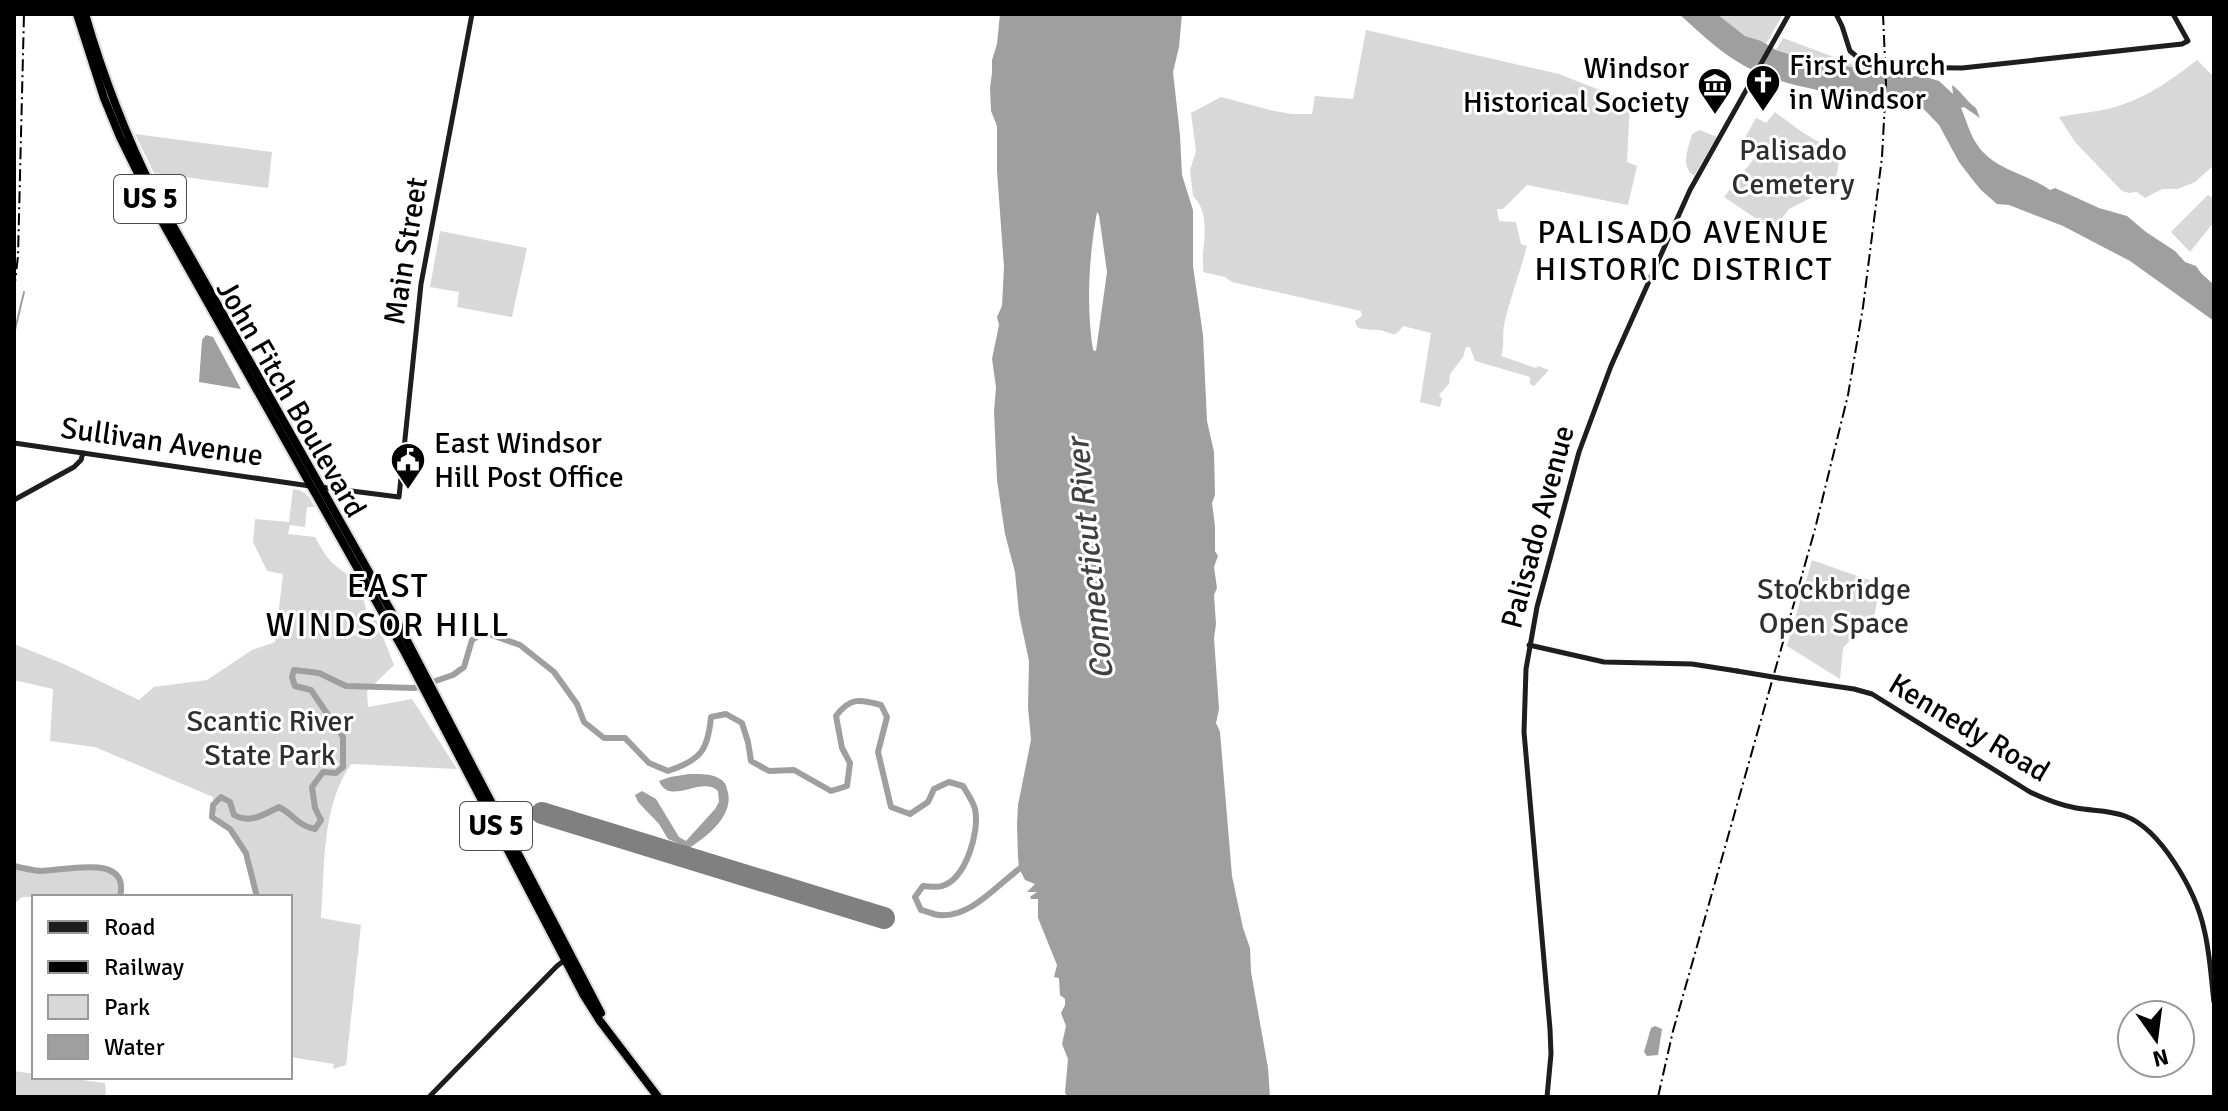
<svg xmlns="http://www.w3.org/2000/svg" width="2228" height="1111" font-family="Signika,sans-serif">
  <style>
    .green { fill: #d8d8d8 }
    .water { fill: #9f9f9f; fill-rule: evenodd }
    .lines { fill: none; stroke-linecap: round; stroke-linejoin: round }
    .stream { stroke: #9f9f9f; stroke-width: 2 }
    .river { stroke: #9f9f9f; stroke-width: 6 }
    .runway { stroke: #808080; stroke-width: 22 }
    .highway-casing { stroke: #dbdbdb; stroke-width: 12 }
    .secondary { stroke: #1e1e1e; stroke-width: 5 }
    .highway { stroke: #000; stroke-width: 8 }
    .rail { stroke: #000; stroke-width: 2; stroke-dasharray: 12 4 2 4; stroke-linecap: butt }
    .secondary-bridge { stroke: #1e1e1e; stroke-width: 5 }
    .labels { text-anchor: middle; dominant-baseline: central; stroke-width: 6; stroke-linejoin: round; paint-order: stroke }
    .shield { fill: #fff; stroke: #4c4c4c; stroke-width: 2 }
    .shield-label { font-size: 28px; font-weight: bold; fill: #000 }
    .poi-label { font-size: 30px; fill: #000; stroke: #fff; text-anchor: start }
    .park-label { font-size: 30px; fill: #2f2f2f; stroke: #fff }
    .street-label { font-size: 30px; fill: #000; stroke: #fff }
    .neighbourhood-label { font-size: 32px; letter-spacing: 2px; fill: #000; stroke: #fff }
    .water-label { font-size: 32px; font-style: italic; fill: #404040; stroke: #fff }
    .quarter-label { font-size: 34px; letter-spacing: 2px; fill: #000; stroke: #fff }
  </style>
  <rect width="100%" height="100%" fill="#fff"/>
  <g class="green">
    <polygon points="1717,14 1783,14 1766,44 1745,36"/>
    <path d="M1366 30 1559 74 1630 102 1627 162 1637 166 1628 205 1527 185 1503 209H1497L1499 221 1516 222 1521 244 1527 246C1520 273 1510 298 1504 325 1502 335 1505 346 1501 356L1536 368 1538 366 1549 370 1534 386 1530 384V377L1475 361 1470 347H1466L1463 357 1450 374 1449 384 1439 395 1442 399 1440 407 1420 402 1431 333 1403 326C1393 340 1392 332 1379 330 1370 329 1366 331 1357 327L1355 321 1362 316 1361 311 1232 282 1225 277 1203 272C1204 266 1202 259 1203 253 1205 234 1208 210 1193 196L1190 170 1196 151 1191 113 1221 97 1274 111 1292 114H1312L1315 96 1353 99Z"/>
    <polygon points="1783,38 1874,72 1814,62 1776,50"/>
    <path d="M2197 60 2214 77V165L2195 182 2178 189H2162L2145 198 2137 192 2129 193 2122 191 2075 142 2059 117C2077 113 2099 112 2115 107 2148 97 2171 80 2197 60Z"/>
    <polygon points="1775,112 1802,132 1834,151 1839,161 1837,174 1826,190 1789,209 1773,230 1724,197 1756,156 1741,145 1756,118 1766,123"/>
    <path d="M1700 130 1717 137 1694 176C1680 165 1688 150 1692 134Z"/>
    <polygon points="135,134 272,152 268,188 154,173"/>
    <polygon points="2208,195 2214,199 2214,222 2190,252 2171,232"/>
    <polygon points="440,231 527,248 512,317 457,307 459,292 430,287"/>
    <path d="M293 489C306 491 309 496 315 507H307L305 527 290 525 288 534 315 537C326 558 335 569 357 579L370 621 376 620 394 665 367 691 368 707 412 699 457 769 351 764C321 807 325 868 321 918L361 925 346 1065 333 1069 334 1064 290 1057V897H258L251 859 248 850 233 831 216 815 213 809V797L95 747 50 741 53 689 14 680V644L64 664 139 700 154 687 207 680 252 650 275 642 283 574 267 571 253 542 255 519 289 522Z"/>
    <polygon points="1812,560 1880,584 1875,613 1843,648 1840,679 1787,646"/>
    <path d="M14 866C22 868 31 870 39 871 63 871 111 856 121 886L117 897H22L14 904Z"/>
    <polygon points="14,1071 34,1074 34,1077 59,1077 105,1083 106,1097 14,1097"/>
  </g>
  <g class="water">
    <path d="M1000 14H1182L1179 47 1173 72 1180 135 1182 175 1193 210V266L1203 335 1207 421 1214 452 1215 495 1212 503 1215 526V551L1218 556 1214 567 1217 588 1214 595 1216 624 1214 638 1219 709 1216 723 1220 732 1232 876 1243 928 1250 948 1251 972 1268 1068 1270 1097H1067L1065 1092 1068 1059 1062 1044 1066 1026 1061 1013 1065 1005V999L1060 995 1059 978 1054 977 1057 965 1038 918V899H1031L1030 897 1037 892H1027L1035 884 1025 880 1019 868 1018 857 1017 824 1018 805 1031 740 1028 707 1029 661 1019 614 1015 572 1005 534 997 480 994 411 996 387 992 359 999 325 997 317 1002 306 1004 267 997 171V126L991 111 990 88 992 73V60L997 44ZM1097 212 1099 215 1107 272 1096 351 1093 350C1086 306 1089 255 1097 212Z"/>
    <path d="M1679 14H1717L1745 36 1761 41 1776 50 1814 62 1929 78 1939 81 1953 94 1952 85C1962 92 1966 101 1976 108L1980 118 1964 107 1961 108C1966 119 1969 132 1976 143 1993 170 2024 172 2050 190L2055 188 2099 208 2127 216 2146 232 2175 251 2185 262 2196 266 2201 273 2214 285V321L2130 261 2063 226 2009 205 1997 204 1981 190 1972 179 1959 162 1939 125 1915 100 1908 97 1898 98 1892 99 1885 105 1880 106 1820 93 1817 90C1749 76 1729 60 1679 14Z"/>
    <polygon points="206,335 213,337 241,389 199,382 202,340"/>
    <path d="M689 774C699 774 711 773 720 779 724 781 726 784 727 789 736 814 708 836 689 848L668 839 659 824 638 802 635 795 642 791 656 799 679 837 686 841 715 809 719 802 718 791C701 775 670 807 659 781L670 777Z"/>
    <polygon points="1655,1026 1662,1029 1658,1055 1647,1056 1644,1052 1651,1028"/>
  </g>
  <g class="lines">
    <polyline class="stream" points="14,334 24,292"/>
    <g class="river">
      <path d="M14 866C22 868 31 870 40 871 65 871 131 852 120 897"/>
      <path d="M257 897 246 853 230 829 212 817 213 805 221 797 230 802 234 815C250 824 263 815 279 807 296 816 296 825 315 829L321 820 315 808 312 787 323 772 336 773 343 767V737L311 690 295 686 292 677 294 670 319 673 346 686 415 688 453 675 464 667 472 640 481 634H489L520 645 554 672 577 704 584 722 604 738H625L649 763 668 771C701 760 708 750 711 717L726 714 742 723 748 742 751 761 769 771 794 770 831 791 847 786 850 763 842 748 836 716C850 697 860 699 881 705L887 717 878 752 891 807 910 814 928 802 934 789 949 782 963 786C967 793 973 801 975 809 980 831 966 879 942 886 937 888 928 886 923 886L915 897 921 910C927 911 934 915 940 915 973 918 1001 880 1026 864"/>
    </g>
    <polyline class="runway" points="542,813 884,918"/>
    <defs>
      <g id="highway">
        <polyline points="77,14 104,98 120,137 159,216 404,651 583,994 600,1021 658,1097"/>
        <path d="M85 14C103 76 126 136 155 194L400 627 601 1013"/>
      </g>
    </defs>
    <use href="#highway" class="highway-casing"/>
    <g class="secondary">
      <polyline points="1836,14 1842,26 1850,51 1866,64 1882,67 1962,68 2182,44 2188,41 2173,14"/>
      <polyline points="14,443 310,486"/>
      <polyline points="320,487 399,497 421,284 472,14"/>
      <polyline points="14,500 74,467 81,460 83,453"/>
      <polyline points="1529,645 1604,662 1692,664 1737,671"/>
      <path d="M1779 678 1854 689 1872 694 2030 792C2045 799 2060 805 2076 808 2093 811 2109 810 2125 816 2161 829 2196 892 2204 929 2210 953 2211 978 2214 1002"/>
      <polyline points="429,1097 557,966 566,959"/>
      <polyline points="1547,1097 1551,1054 1550,1029 1524,732 1526,669 1537,607 1579,452 1611,366 1690,190 1789,14"/>
    </g>
    <use href="#highway" class="highway"/>
    <g class="rail">
      <polyline points="14,291 18,256 24,14"/>
      <polyline points="1658,1097 1673,1031 1815,529 1848,395 1863,307 1882,157 1886,83 1883,14"/>
    </g>
    <polyline class="secondary-bridge" points="1737,671 1779,678"/>
  </g>
  <defs>
    <symbol id="church-pin" viewBox="-11 -11 22 30"><path d="M0 17L-7.5 6A9.5 9.5 0 1 1 7.5 6Z" fill="#000" stroke="#fff"/><path d="M-1.2-6h2.4v3.5h3.3v2.4h-3.3V6h-2.4V-.1h-3.3v-2.4h3.3Z" fill="#fff"/></symbol>
    <symbol id="museum-pin" viewBox="-11 -11 22 30"><path d="M0 17L-7.5 6A9.5 9.5 0 1 1 7.5 6Z" fill="#000" stroke="#fff"/><path d="M0-6L6-3V-2H-6V-3ZM-5-1h2V3h-2ZM-1-1h2V3h-2ZM3-1h2V3H3ZM-6 4H6V6H-6Z" fill="#fff"/></symbol>
    <symbol id="civic-pin" viewBox="-11 -11 22 30"><path d="M0 17L-7.5 6A9.5 9.5 0 1 1 7.5 6Z" fill="#000" stroke="#fff"/><path d="M-.6-6.5H3V-4.5H.6V-3L4-1V1h2V6H-6V1h2V-1L-.6-3ZM-1.2 2.5V6h2.4V2.5Z" fill="#fff"/></symbol>
  </defs>
  <g fill-rule="evenodd">
    <use href="#church-pin" x="1743" y="62" width="40" height="54"/>
    <use href="#museum-pin" x="1695" y="65" width="40" height="54"/>
    <use href="#civic-pin" x="388" y="440" width="40" height="54"/>
  </g>
  <g class="labels">
    <g class="shield">
      <rect x="114" y="175" width="72" height="48" rx="6"/>
      <rect x="460" y="802" width="72" height="48" rx="6"/>
    </g>
    <g class="shield-label">
      <text x="150" y="199">US 5</text>
      <text x="496" y="826">US 5</text>
    </g>
    <g class="poi-label">
      <text x="1789" y="65">First Church<tspan x="1789" dy="34">in Windsor</tspan></text>
      <text x="1689" y="68" text-anchor="end">Windsor<tspan x="1689" dy="34">Historical Society</tspan></text>
      <text x="434" y="443">East Windsor<tspan x="434" dy="34">Hill Post Office</tspan></text>
    </g>
    <g class="park-label">
      <text x="1793" y="150">Palisado<tspan x="1793" dy="34">Cemetery</tspan></text>
      <text x="1834" y="589">Stockbridge<tspan x="1834" dy="34">Open Space</tspan></text>
      <text x="270" y="721">Scantic River<tspan x="270" dy="34">State Park</tspan></text>
    </g>
    <g class="street-label">
      <text transform="translate(406 251) rotate(-81)">Main Street</text>
      <text transform="translate(291 399) rotate(60)">John Fitch Boulevard</text>
      <text transform="translate(162 442) rotate(8)">Sullivan Avenue</text>
      <text transform="translate(1538 527) rotate(-75)">Palisado Avenue</text>
      <text transform="translate(1969 728) rotate(31)">Kennedy Road</text>
    </g>
    <g class="neighbourhood-label">
      <text x="1684" y="232">PALISADO AVENUE<tspan x="1684" dy="37">HISTORIC DISTRICT</tspan></text>
    </g>
    <g class="water-label">
      <text transform="translate(1090 559) rotate(-96)">Connecticut River</text>
    </g>
    <g class="quarter-label">
      <text x="388" y="586">EAST<tspan x="388" dy="39">WINDSOR HILL</tspan></text>
    </g>
  </g>
  <rect width="2228" height="1111" fill="none" stroke="#000000" stroke-width="32"/>
  <rect x="32" y="895" width="260" height="184" fill="#ffffff" stroke="#999999" stroke-width="2"/>
  <rect x="48" y="921" width="40" height="12" fill="#1e1e1e" stroke="#999999" stroke-width="2"/>
  <text x="104" y="935" font-size="24" fill="#000000">Road</text>
  <rect x="48" y="961" width="40" height="12" fill="#000000" stroke="#999999" stroke-width="2"/>
  <text x="104" y="975" font-size="24" fill="#000000">Railway</text>
  <rect x="48" y="995" width="40" height="24" fill="#d8d8d8" stroke="#999999" stroke-width="2"/>
  <text x="104" y="1015" font-size="24" fill="#000000">Park</text>
  <rect x="48" y="1035" width="40" height="24" fill="#9f9f9f" stroke="#999999" stroke-width="2"/>
  <text x="104" y="1055" font-size="24" fill="#000000">Water</text>
  <g transform="translate(2156 1039) rotate(166)"><circle r="38" fill="#ffffff" stroke="#999999" stroke-width="2"/>
  <path d="M0-6L14 30L0 20L-14 30Z" fill="#000000"/>
  <text y="-12" font-size="22" font-weight="bold" text-anchor="middle" fill="#000000">N</text>
  </g>
</svg>
